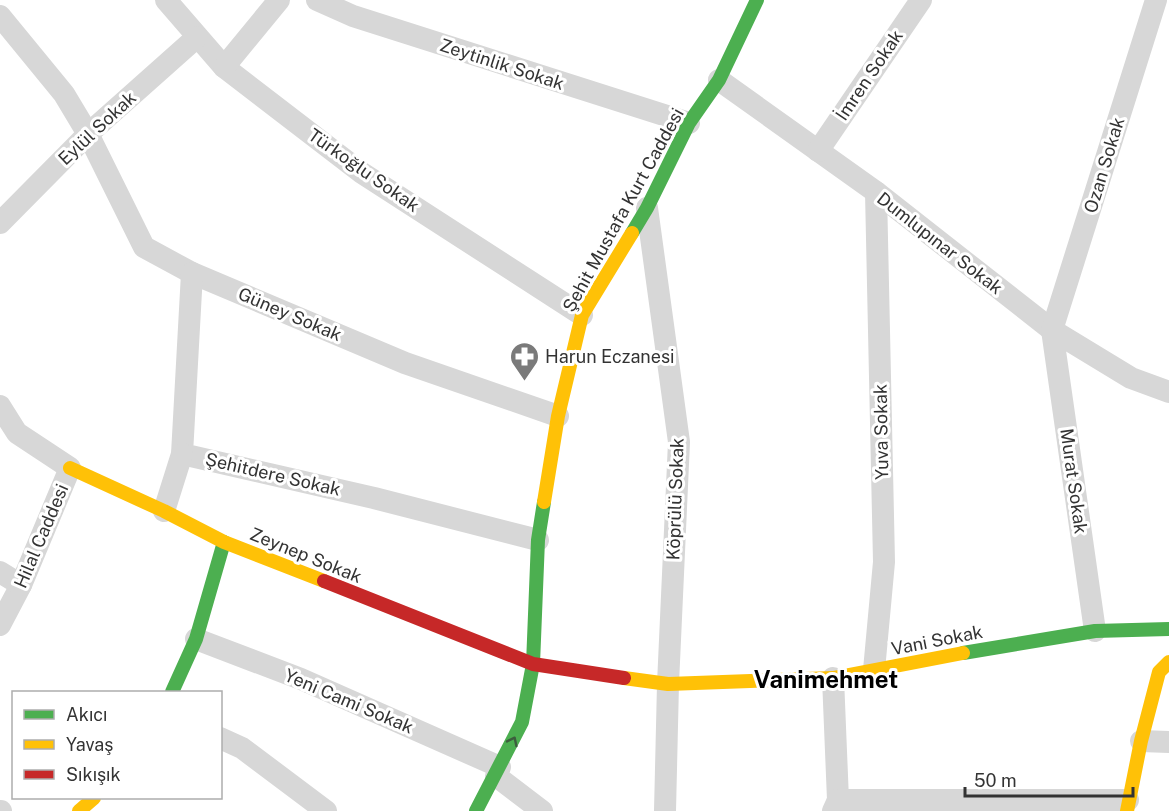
<svg xmlns="http://www.w3.org/2000/svg" width="1169" height="811" font-family="'Public Sans',sans-serif">
  <style>
    .lines { fill: none; stroke-linecap: round; stroke-linejoin: round }
    .street { stroke: #d7d7d7; stroke-width: 22 }
    .fast { stroke: #4caf50; stroke-width: 14 }
    .slow { stroke: #ffc107; stroke-width: 14 }
    .jam { stroke: #c62828; stroke-width: 14 }
    .oneway { stroke: #3c5e3d }
    .labels { text-anchor: middle; dominant-baseline: central; stroke-width: 6; stroke-linejoin: round; paint-order: stroke }
    .street-label { font-size: 18px; fill: #333; stroke: #fff }
    .poi-label { font-size: 18px; fill: #333; stroke: #fff; text-anchor: start }
    .district-label { font-size: 24px; font-weight: bold; fill: #000; stroke: #fff }
  </style>
  <rect width="100%" height="100%" fill="#fff"/>
  <g class="lines">
    <g class="street">
      <polyline points="166,0 224,67 362,173 582,315"/>
      <polyline points="317,0 353,16 689,123"/>
      <polyline points="0,16 64,94 88,134 144,247 192,273 405,363 558,416"/>
      <polyline points="224,67 279,0"/>
      <polyline points="719,80 876,192 1052,330 1131,378 1169,392"/>
      <polyline points="818,151 921,0"/>
      <polyline points="647,208 679,442 668,684 665,811"/>
      <polyline points="0,223 88,134 197,37"/>
      <polyline points="192,273 182,454 374,498 538,540"/>
      <polyline points="0,406 17,433 70,468 21,585 0,625"/>
      <polyline points="164,511 182,454"/>
      <polyline points="0,572 21,585"/>
      <polyline points="1095,631 1052,330 1156,0"/>
      <polyline points="196,639 301,679 500,767"/>
      <polyline points="874,670 884,562 876,192"/>
      <polyline points="833,678 838,800 842,811"/>
      <polyline points="220,738 242,748 326,811"/>
      <polyline points="1141,741 1169,742"/>
      <polyline points="496,776 542,811"/>
      <polyline points="0,811 1,811"/>
      <polyline points="833,811 838,800 1128,800"/>
    </g>
    <g class="fast">
      <polyline points="632,233 647,208 689,123 719,80 757,0"/>
      <polyline points="963,653 1095,631 1169,629"/>
      <polyline points="172,692 196,639 224,542"/>
      <polyline points="476,811 522,722 533,664 538,540 544,502"/>
    </g>
    <g class="slow">
      <polyline points="70,468 164,511 224,542 324,581"/>
      <polyline points="544,502 558,416 582,315 632,233"/>
      <polyline points="624,678 668,684 833,678 963,653"/>
      <polyline points="79,811 94,798"/>
      <polyline points="1127,811 1141,741 1159,672 1169,662"/>
    </g>
    <polyline class="jam" points="324,581 533,664 624,678"/>
  </g>
  <defs><path id="oneway-chevron" d="M-2-3.5L2.5 0L-2 3.5" fill="none" stroke-width="1.6" stroke-linecap="round" stroke-linejoin="round" transform="scale(1.5)"/></defs>
  <use class="oneway" href="#oneway-chevron" transform="translate(513 741) rotate(-64)"/>
  <defs>
    <symbol id="pharmacy-pin" viewBox="-11 -11 22 30"><path d="M0 17L-7.5 6A9.5 9.5 0 1 1 7.5 6Z" fill="#7a7a7a" stroke="#fff"/><path d="M-2-6h4v4h4v4h-4v4h-4v-4h-4v-4h4Z" fill="#fff"/></symbol>
  </defs>
  <g fill-rule="evenodd">
    <use href="#pharmacy-pin" x="508" y="340" width="33" height="45"/>
  </g>
  <g class="labels">
    <g class="street-label">
      <text transform="translate(502 64) rotate(18)">Zeytinlik Sokak</text>
      <text transform="translate(869 75) rotate(-56)">İmren Sokak</text>
      <text transform="translate(97 128) rotate(-43)">Eylül Sokak</text>
      <text transform="translate(1104 165) rotate(-73)">Ozan Sokak</text>
      <text transform="translate(364 170) rotate(35)">Türkoğlu Sokak</text>
      <text transform="translate(623 210) rotate(-61)">Şehit Mustafa Kurt Caddesi</text>
      <text transform="translate(940 243) rotate(38)">Dumlupınar Sokak</text>
      <text transform="translate(290 314) rotate(23)">Güney Sokak</text>
      <text transform="translate(881 432) rotate(-91)">Yuva Sokak</text>
      <text transform="translate(273 474) rotate(13)">Şehitdere Sokak</text>
      <text transform="translate(1074 481) rotate(82)">Murat Sokak</text>
      <text transform="translate(675 499) rotate(-88)">Köprülü Sokak</text>
      <text transform="translate(41 536) rotate(-67)">Hilal Caddesi</text>
      <text transform="translate(306 555) rotate(22)">Zeynep Sokak</text>
      <text transform="translate(937 640) rotate(-11)">Vani Sokak</text>
      <text transform="translate(349 701) rotate(23)">Yeni Cami Sokak</text>
    </g>
    <g class="poi-label">
      <text x="545" y="356">Harun Eczanesi</text>
    </g>
    <g class="district-label">
      <text x="826" y="679">Vanimehmet</text>
    </g>
  </g>
  <rect x="12" y="691" width="210" height="108" fill="#ffffff" stroke="#adadad" stroke-width="1.5"/>
  <rect x="24" y="710" width="30" height="9" fill="#4caf50" stroke="#adadad" stroke-width="1.5"/>
  <text x="66" y="721" font-size="18" fill="#333333">Akıcı</text>
  <rect x="24" y="740" width="30" height="9" fill="#ffc107" stroke="#adadad" stroke-width="1.5"/>
  <text x="66" y="751" font-size="18" fill="#333333">Yavaş</text>
  <rect x="24" y="770" width="30" height="9" fill="#c62828" stroke="#adadad" stroke-width="1.5"/>
  <text x="66" y="781" font-size="18" fill="#333333">Sıkışık</text>
  <path d="M965 787v9h168v-9" fill="none" stroke="#333333" stroke-width="3"/>
  <text x="974" y="787" font-size="18" fill="#333333" stroke="#ffffff" stroke-width="4.5" paint-order="stroke">50 m</text>
</svg>
